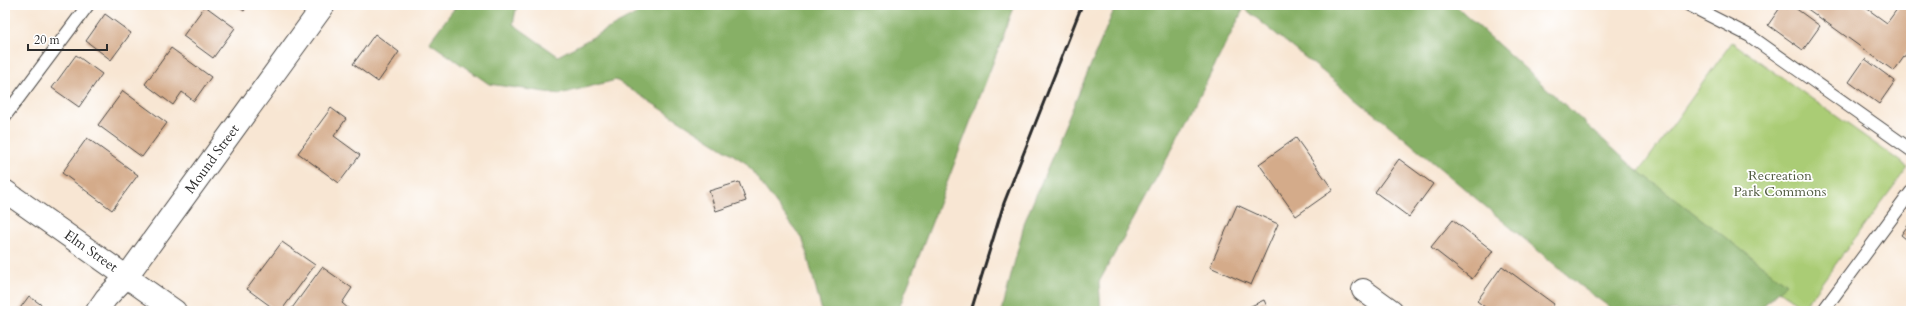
<svg xmlns="http://www.w3.org/2000/svg" width="1916" height="316" font-family="Cardo,serif">
  <style>
    .green { fill: #aacc75; stroke: #6a7c50 }
    .forest { fill: #87b066; stroke: #596e48 }
    .building { fill: #d4ab8a }
    .lines { fill: none; stroke-linecap: round; stroke-linejoin: round }
    .service-casing { stroke: #4a4744; stroke-width: 14 }
    .minor-casing { stroke: #4a4744; stroke-width: 24 }
    .service { stroke: #fff; stroke-width: 12 }
    .minor { stroke: #fff; stroke-width: 22 }
    .rail { stroke: #2b2b2b; stroke-width: 3 }
    .labels { text-anchor: middle; dominant-baseline: central; stroke-width: 3.5; stroke-linejoin: round; paint-order: stroke }
    .street-label { font-size: 14px; fill: #2b2b2b; stroke: #fff }
    .park-label { font-size: 14px; fill: #515b41; stroke: #fff }
  </style>
  <rect width="100%" height="100%" fill="#fff"/>
  <filter id="ink" filterUnits="userSpaceOnUse"><feTurbulence type="fractalNoise" baseFrequency=".025" numOctaves="2"/><feDisplacementMap in="SourceGraphic" scale="8" xChannelSelector="R" yChannelSelector="G"/><feConvolveMatrix kernelMatrix="1 2 1 2 8 2 1 2 1" color-interpolation-filters="sRGB"/></filter>
  <filter id="wash" filterUnits="userSpaceOnUse"><feTurbulence type="fractalNoise" baseFrequency=".012" numOctaves="4" result="noise"/><feDisplacementMap in="SourceGraphic" scale="16" xChannelSelector="R" yChannelSelector="G"/><feGaussianBlur stdDeviation="0.9" result="paint"/><feColorMatrix in="noise" values="0 0 0 0 0 0 0 0 0 0 0 0 0 0 0 0 0 1.4 0 .05"/><feComposite in="paint" operator="in"/></filter>
  <g filter="url(#wash)">
    <rect width="100%" height="100%" fill="#f8e6d3"/>
    <polygon class="green" points="1732,42 1908,167 1803,308 1631,183"/>
    <g class="forest">
      <polygon points="457,5 517,5 513,24 558,56 641,11 640,5 1015,5 898,311 822,311 803,240 746,163 616,80 560,94 489,84 429,42"/>
      <polygon points="1116,5 1455,5 1631,165 1786,284 1758,311 1615,311 1579,285 1379,117 1244,8 1175,144 1099,282 1101,311 1002,311 1025,221"/>
    </g>
    <g id="blocks">
      <g class="building">
        <polygon points="236,5 248,5 244,11"/>
        <polygon points="1782,5 1791,5 1820,26 1803,50 1768,25"/>
        <polygon points="1802,5 1862,5 1887,23 1900,5 1911,5 1911,47 1894,71"/>
        <polygon points="205,6 235,28 213,58 183,36"/>
        <polygon points="105,14 131,33 111,60 86,41"/>
        <polygon points="375,34 399,52 378,82 353,64"/>
        <polygon points="171,48 211,77 194,101 182,92 173,105 145,84"/>
        <polygon points="76,55 102,74 79,107 52,88"/>
        <polygon points="1865,59 1895,81 1879,104 1849,82"/>
        <polygon points="123,91 167,123 142,157 98,125"/>
        <polygon points="331,108 346,119 334,136 360,155 339,183 298,153"/>
        <polygon points="87,138 138,175 112,210 62,173"/>
        <polygon points="1296,138 1333,190 1296,216 1259,164"/>
        <polygon points="1399,159 1433,184 1409,217 1375,192"/>
        <polygon points="739,182 746,201 716,211 709,191"/>
        <polygon points="1237,205 1278,224 1251,285 1210,267"/>
        <polygon points="1453,220 1493,251 1472,279 1431,247"/>
        <polygon points="1911,221 1911,243 1901,235"/>
        <polygon points="282,242 315,265 281,311 277,311 247,289"/>
        <polygon points="1502,266 1554,304 1550,311 1490,311 1477,301"/>
        <polygon points="322,267 352,288 342,303 350,310 349,311 290,311"/>
        <polygon points="29,296 50,311 18,311"/>
        <polygon points="1264,300 1269,311 1240,311"/>
      </g>
    </g>
  </g>
  <g filter="url(#ink)">
    <use href="#blocks" fill-opacity="0" stroke="#4a4744" stroke-width="1"/>
    <g class="lines">
      <defs>
        <g id="service">
          <polyline points="1689,5 1750,36 1911,150"/>
          <polyline points="5,116 88,5"/>
          <polyline points="1823,311 1911,192"/>
        </g>
        <g id="minor">
          <polyline points="5,191 175,311"/>
          <polyline points="1363,290 1392,311"/>
          <polyline points="97,311 106,298 127,276 324,5"/>
        </g>
      </defs>
      <use href="#service" class="service-casing"/>
      <use href="#minor" class="minor-casing"/>
      <use href="#service" class="service"/>
      <use href="#minor" class="minor"/>
      <polyline class="rail" points="971,311 1004,203 1082,5"/>
    </g>
  </g>
  <g class="labels">
    <g class="street-label">
      <text transform="translate(212 159) rotate(-54)">Mound Street</text>
      <text transform="translate(91 251) rotate(35)">Elm Street</text>
    </g>
    <g class="park-label">
      <text x="1780" y="175">Recreation<tspan x="1780" dy="16">Park Commons</tspan></text>
    </g>
  </g>
  <rect width="1916" height="316" fill="none" stroke="#fff" stroke-width="20"/>
  <path d="M28 44v6h79v-6" fill="none" stroke="#2b2b2b" stroke-width="2"/>
  <text x="34" y="44" font-size="12" fill="#2b2b2b" stroke="#ffffff" stroke-width="3" paint-order="stroke">20 m</text>
</svg>
